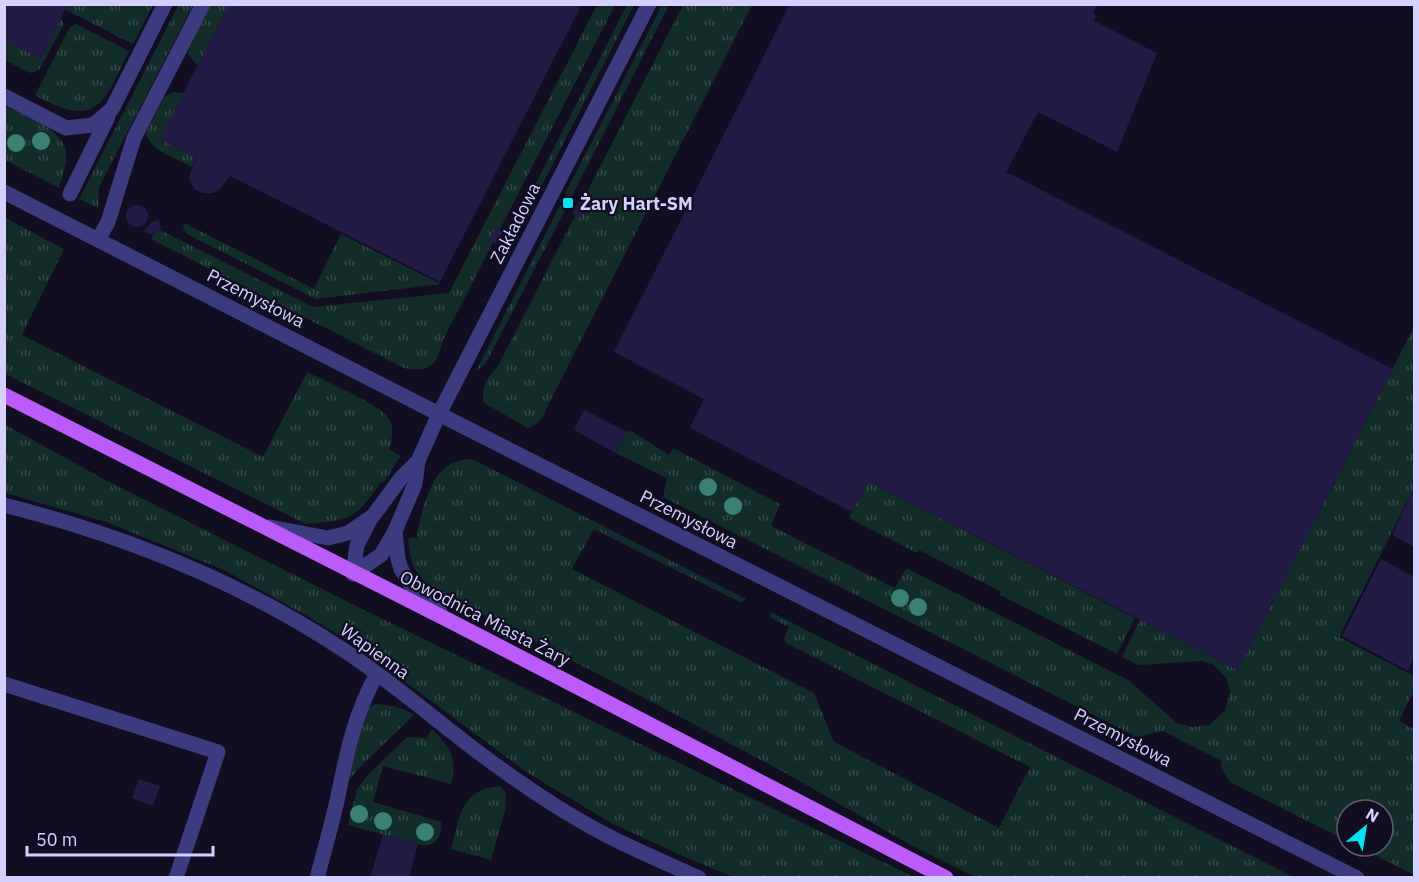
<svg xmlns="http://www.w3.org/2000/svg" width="1419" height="882" font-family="'IBM Plex Sans',sans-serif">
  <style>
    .grass { fill: url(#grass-tufts) }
    .building { fill: #221b43 }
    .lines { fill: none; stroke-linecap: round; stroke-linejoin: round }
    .service { stroke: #3c3b80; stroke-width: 15 }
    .minor { stroke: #3c3b80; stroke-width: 15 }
    .primary { stroke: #bb5bfa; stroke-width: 15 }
    .tree { fill: #3c7f75 }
    .poi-dot { fill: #07e2f3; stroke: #110e22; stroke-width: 2 }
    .labels { text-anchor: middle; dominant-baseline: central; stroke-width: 4.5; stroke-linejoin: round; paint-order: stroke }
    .poi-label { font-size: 18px; font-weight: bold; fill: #d5d1fe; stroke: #110e22; text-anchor: start }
    .street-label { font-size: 18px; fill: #d5d1fe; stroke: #110e22 }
  </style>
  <defs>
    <pattern id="grass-tufts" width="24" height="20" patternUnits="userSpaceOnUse" patternTransform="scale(1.5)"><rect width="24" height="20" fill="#122c2a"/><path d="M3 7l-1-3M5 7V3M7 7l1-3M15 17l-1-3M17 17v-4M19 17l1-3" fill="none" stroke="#344a4a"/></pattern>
  </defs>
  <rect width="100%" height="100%" fill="#110e22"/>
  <g class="grass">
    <polygon points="66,4 153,5 133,44 64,9"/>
    <polygon points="179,4 193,5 99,187 98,208 79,199"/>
    <polygon points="210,5 229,5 199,65 195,63 188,53 190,45"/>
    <path d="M597 5H615L442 342C437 365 430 373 404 368L151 239 156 231 160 230 313 307 449 293Z"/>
    <polygon points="627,5 634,5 517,234 511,232"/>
    <polygon points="662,5 669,5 571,198 565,194"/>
    <path d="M683 5H752L546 409C544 419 537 425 528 428L484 403C480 387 488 377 498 366Z"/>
    <polygon points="60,17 64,24 39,70 30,73 5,60 4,37"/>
    <path d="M76 24 129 51C104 102 98 131 35 95L70 27Z"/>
    <path d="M173 92 184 93 161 139 196 158 192 167C176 158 150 151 146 133L164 97Z"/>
    <path d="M4 106C23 113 62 129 66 151 68 162 62 177 59 188L5 160Z"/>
    <polygon points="560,205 566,208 486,363 476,371"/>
    <path d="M5 218 64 249 22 335 263 457 307 372C326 382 377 402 388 418 395 427 392 440 389 449L400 456 385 481 380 483C356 519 348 521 306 524L5 374Z"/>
    <polygon points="184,223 314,289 341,234 441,284 316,299 187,234 183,228"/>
    <polygon points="1414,327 1414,382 1412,388 1414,389 1414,488 1339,637 1414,676 1414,690 1399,721 1414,729 1414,875 1357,846 1383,846 1383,810 1347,810 1347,841 1230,782 1220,766 1222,761 1163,731 1137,737 663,497 667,478 616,453 627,432 631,431 669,455 673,448 780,504 771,526 895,588 905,570 908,569 1128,680 1177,723 1192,727 1209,725 1225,711 1230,693 1229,686 1226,678 1214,665 1203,661 1138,665 1122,657 1140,620 1238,670"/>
    <polygon points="4,424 107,481 366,611 914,877 734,877 694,861 613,824 528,773 361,649 311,618 224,570 106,522 5,493"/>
    <path d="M469 459 478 462 746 599 742 602 738 601 594 529 572 569 814 693 834 742 999 828 1030 767 786 643 784 638 789 627 771 618V612L1293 877H975L909 844 789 775 652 702 432 588C412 570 411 564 408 538H417C419 518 429 479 446 467 453 462 461 460 469 459Z"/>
    <polygon points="868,481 1135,618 1117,654 1000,595 1002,592 919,550 917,553 849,518"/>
    <path d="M376 704C391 705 401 707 414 715L358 769 349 780H347L367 709Z"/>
    <path d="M432 729C450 748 458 757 451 784L383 766 373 802 441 822C443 830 439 842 429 845 426 846 422 845 418 844L348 825 357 789 366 777 407 737 427 738Z"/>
    <path d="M500 786 506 793 505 810 491 860 451 849C461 816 459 790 500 786Z"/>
  </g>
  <g class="building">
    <polygon points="4,4 68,4 41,59 4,40"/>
    <polygon points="229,4 582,4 440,282 230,176 219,190 212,193 203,193 194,189 189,177 196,158 160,139"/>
    <polygon points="790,4 1097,4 1093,13 1096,15 1094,21 1157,53 1117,152 1038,112 1006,172 1393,369 1238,670 868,481 852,512 690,428 704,399 614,352"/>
    <polygon points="579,201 587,205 580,218 572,214"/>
    <circle cx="137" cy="216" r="11"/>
    <polygon points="159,220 161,229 156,231 152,235 143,231 152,222"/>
    <polygon points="496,227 503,231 496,244 489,240"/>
    <polygon points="584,410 627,432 616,453 574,430"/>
    <polygon points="1414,488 1414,547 1392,535"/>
    <polygon points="1381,559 1414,577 1414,658 1408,671 1342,636"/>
    <polygon points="139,779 160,786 153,806 132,798"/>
    <polygon points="383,835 418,844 409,878 370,878"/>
  </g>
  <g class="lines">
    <g class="service">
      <polyline points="4,96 66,128 93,125 112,109 165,4"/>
      <polyline points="70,194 108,117"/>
      <polyline points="98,240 108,222 134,138 203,4"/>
      <polyline points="4,684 218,752 176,878"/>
    </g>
    <g class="minor">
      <polyline points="4,192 488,439 1357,878"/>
      <polyline points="418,461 415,484 395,531 398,559 401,569 413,588 440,612"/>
      <path d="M4 505C127 536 243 583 348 653 396 685 440 724 486 758 524 786 565 814 608 836 637 851 669 864 699 878"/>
      <polyline points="270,527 328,538 348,533 373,516 401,478 418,461 439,414 649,4"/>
      <polyline points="353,574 357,545 370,520"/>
      <polyline points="353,574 381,555 395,531"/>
      <path d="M317 878C324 852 331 827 337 801 346 757 354 714 377 674"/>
    </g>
    <polyline class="primary" points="4,395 454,623 946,878"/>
  </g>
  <g class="tree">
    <circle cx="41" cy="141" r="9"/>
    <circle cx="16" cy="143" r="9"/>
    <circle cx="708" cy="487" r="9"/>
    <circle cx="733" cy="506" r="9"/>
    <circle cx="900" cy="598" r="9"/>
    <circle cx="918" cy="607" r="9"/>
    <circle cx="359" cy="814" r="9"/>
    <circle cx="383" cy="821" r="9"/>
    <circle cx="425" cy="832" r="9"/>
  </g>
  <rect class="poi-dot" x="562" y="197" width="12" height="12" rx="3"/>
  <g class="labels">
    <g class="poi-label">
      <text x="580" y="203">Żary Hart-SM</text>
    </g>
    <g class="street-label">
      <text transform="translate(515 223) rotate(-63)">Zakładowa</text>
      <text transform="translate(256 298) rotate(27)">Przemysłowa</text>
      <text transform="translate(689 519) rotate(27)">Przemysłowa</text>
      <text transform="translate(485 618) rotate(27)">Obwodnica Miasta Żary</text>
      <text transform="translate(375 651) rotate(36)">Wapienna</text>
      <text transform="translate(1123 737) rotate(27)">Przemysłowa</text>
    </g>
  </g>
  <rect width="1419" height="882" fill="none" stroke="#d5d1fe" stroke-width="12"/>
  <g transform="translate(1365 828) rotate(30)"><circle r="28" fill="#110e22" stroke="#5f5c7a" stroke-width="1.5"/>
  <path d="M0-4.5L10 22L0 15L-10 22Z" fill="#07e2f3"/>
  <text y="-9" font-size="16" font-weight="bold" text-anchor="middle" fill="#d5d1fe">N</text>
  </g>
  <path d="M27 846v9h186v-9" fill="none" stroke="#d5d1fe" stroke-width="3"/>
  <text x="36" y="846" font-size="18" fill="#d5d1fe" stroke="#110e22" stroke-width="4.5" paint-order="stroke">50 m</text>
</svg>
